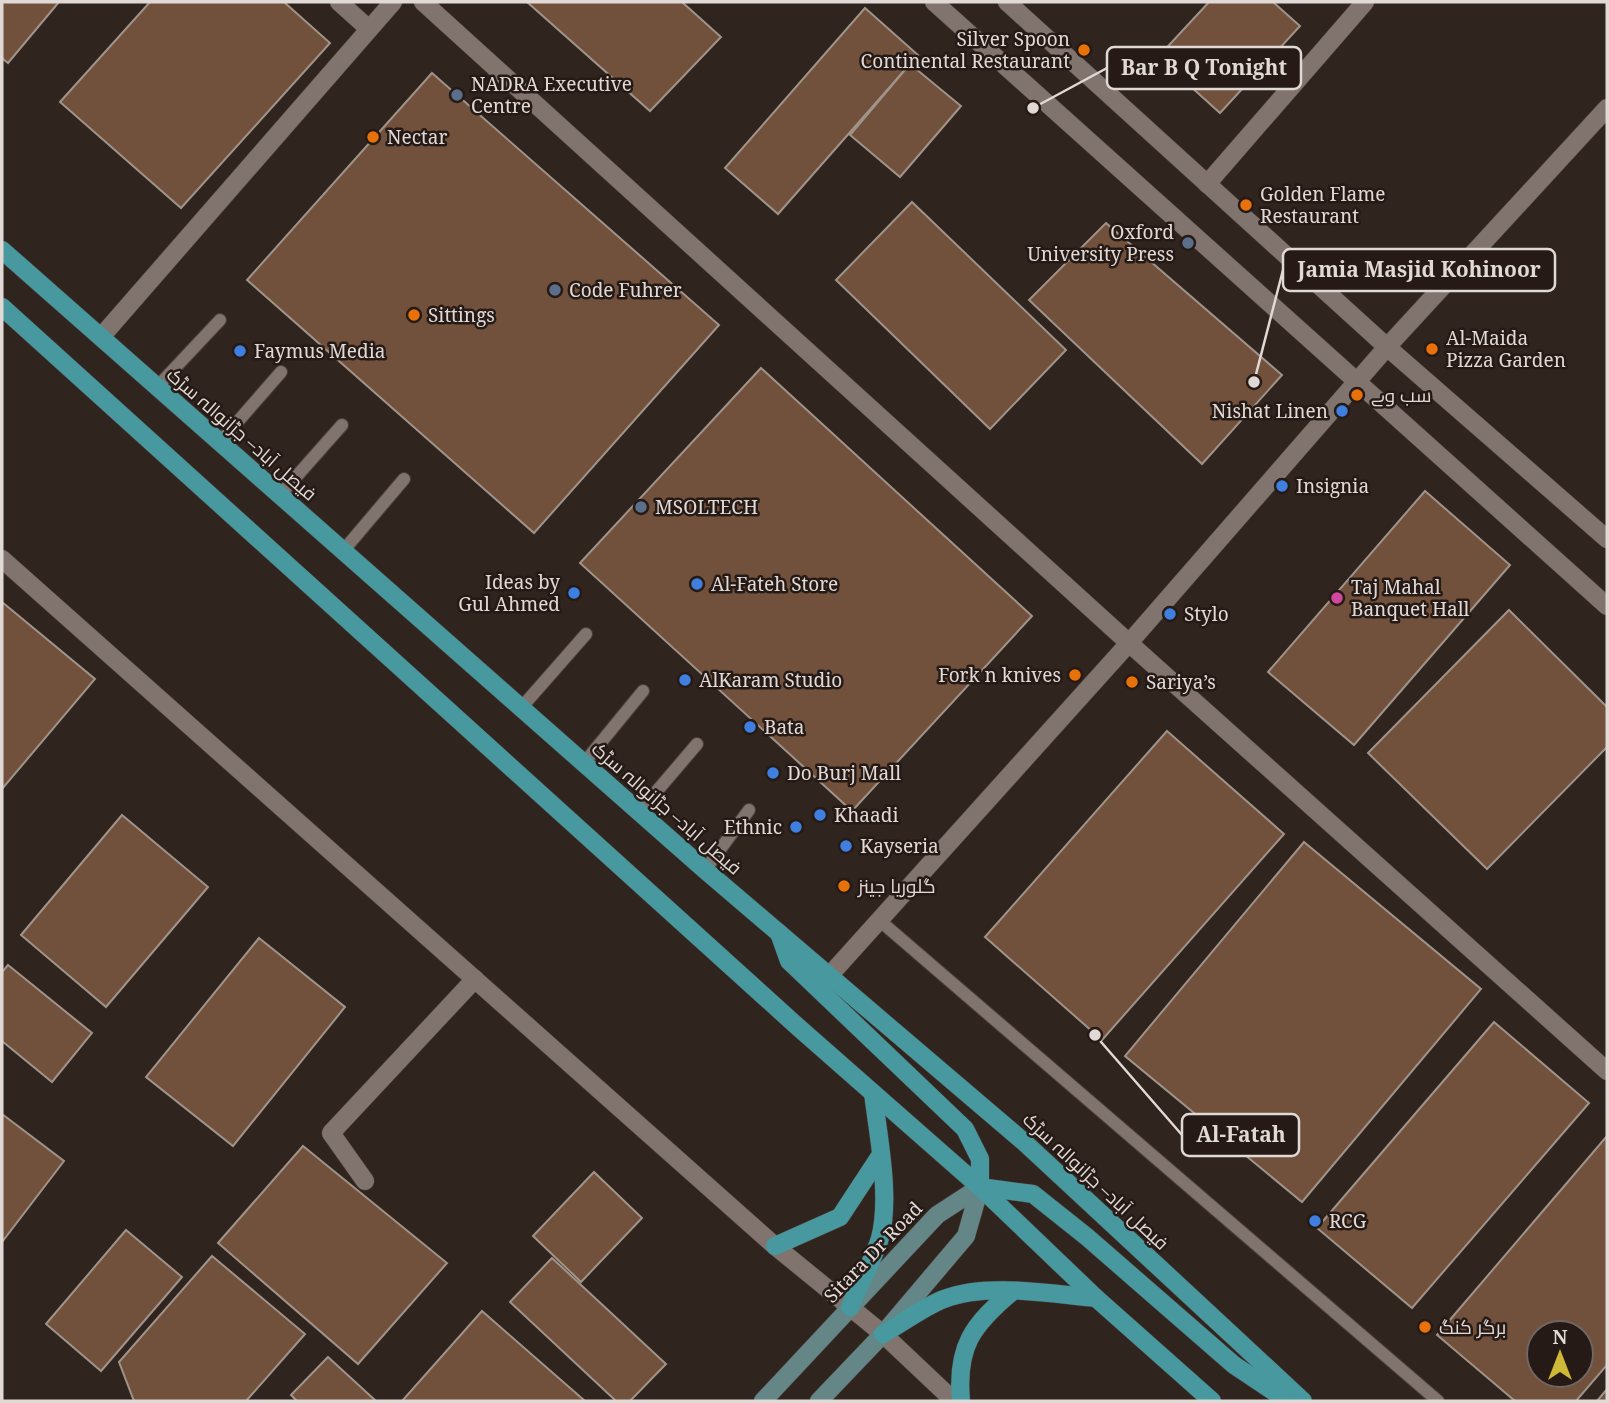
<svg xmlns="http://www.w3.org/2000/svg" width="1609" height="1403" font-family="'Noto Serif',Cairo,serif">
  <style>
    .building { fill: #71513c; stroke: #a0938a; stroke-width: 2; fill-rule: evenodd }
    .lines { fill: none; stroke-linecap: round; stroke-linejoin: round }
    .lane-casing { stroke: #4c423d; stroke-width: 14 }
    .street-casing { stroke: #4c423d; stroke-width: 19 }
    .secondary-casing { stroke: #4c423d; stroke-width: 19 }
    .primary-casing { stroke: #4c423d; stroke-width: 19 }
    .lane { stroke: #81736d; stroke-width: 12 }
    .street { stroke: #81736d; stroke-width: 18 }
    .secondary { stroke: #648686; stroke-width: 18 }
    .primary { stroke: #47999f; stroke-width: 18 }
    .food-dot { fill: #e8710a; stroke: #251a15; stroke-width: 2.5 }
    .service-dot { fill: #5c6f8a; stroke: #251a15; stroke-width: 2.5 }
    .shop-dot { fill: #3f7fe0; stroke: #251a15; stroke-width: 2.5 }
    .hotel-dot { fill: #d1479c; stroke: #251a15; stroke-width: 2.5 }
    .labels { text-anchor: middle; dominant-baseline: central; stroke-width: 5; stroke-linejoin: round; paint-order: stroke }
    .poi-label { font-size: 19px; fill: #e1d9d5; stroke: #251a15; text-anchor: start }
    .street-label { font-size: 19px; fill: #e1d9d5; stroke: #251a15 }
    .leader { fill: none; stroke: #e1d9d5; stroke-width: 2.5 }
    .callout-dot { fill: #e1d9d5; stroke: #251a15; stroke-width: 2.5 }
    .callout { fill: #251a15; stroke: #e1d9d5; stroke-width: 2.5 }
    .callout-label { font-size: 21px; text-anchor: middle; font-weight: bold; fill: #e1d9d5 }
  </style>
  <rect width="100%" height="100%" fill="#2f241e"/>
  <g class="building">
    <polygon points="2,2 59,2 8,63 2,58"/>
    <polygon points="150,2 284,2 330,43 181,208 60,102"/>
    <polygon points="527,2 682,2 721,37 650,111"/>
    <polygon points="1209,2 1273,2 1300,26 1220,113 1158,57"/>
    <polygon points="865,8 918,55 778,214 725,168"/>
    <polygon points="910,64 961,106 900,177 850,135"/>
    <polygon points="432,73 719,325 534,533 247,280"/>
    <polygon points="912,202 1066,350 990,429 836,280"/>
    <polygon points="1106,223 1282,375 1202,464 1029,300"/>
    <polygon points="761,368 1032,616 852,811 580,563"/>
    <polygon points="1425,491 1510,565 1354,745 1268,672"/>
    <polygon points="2,602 95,679 2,789"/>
    <polygon points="1509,610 1607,707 1607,747 1487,869 1368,753"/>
    <polygon points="1167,731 1284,834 1102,1040 985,937"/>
    <polygon points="122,815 208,887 106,1007 21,935"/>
    <polygon points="1304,842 1481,989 1302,1202 1125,1056"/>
    <polygon points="259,938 345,1007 233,1146 146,1077"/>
    <polygon points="8,965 92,1033 52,1082 2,1041 2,972"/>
    <polygon points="1494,1022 1589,1103 1412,1308 1317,1228"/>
    <polygon points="2,1114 64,1161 2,1242"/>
    <path d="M1607 1136V1365L1576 1401H1515L1437 1335ZM1539 1333H1581V1375H1539Z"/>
    <polygon points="303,1146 447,1263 358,1364 218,1243"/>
    <polygon points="594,1172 642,1218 581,1282 533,1236"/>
    <polygon points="126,1230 182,1277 101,1371 46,1324"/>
    <polygon points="212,1256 305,1334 246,1401 134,1401 119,1362"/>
    <polygon points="552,1258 666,1364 630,1401 616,1401 510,1302"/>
    <polygon points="482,1311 585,1401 402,1401"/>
    <polygon points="328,1357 376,1401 297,1401 291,1395"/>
    <polygon points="1607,1389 1607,1401 1597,1401"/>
  </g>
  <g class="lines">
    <defs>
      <g id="lane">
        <polyline points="157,387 220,320"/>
        <polyline points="220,442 281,372"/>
        <polyline points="280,495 342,425"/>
        <polyline points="343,551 404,479"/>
        <polyline points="521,708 586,634"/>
        <polyline points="584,763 643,691"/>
        <polyline points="639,812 697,744"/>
        <polyline points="705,870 749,810"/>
        <polyline points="879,920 1438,1401"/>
      </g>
      <g id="street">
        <polyline points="339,2 369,29"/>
        <polyline points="423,2 1129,643 1607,1071"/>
        <polyline points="934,2 1607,606"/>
        <polyline points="1007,2 1387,347 1607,539"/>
        <polyline points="1207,184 1365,2"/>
        <polyline points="101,337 393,2"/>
        <polyline points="2,559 775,1246 883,1334 954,1401"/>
        <polyline points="820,986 1129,643 1387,347 1607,108"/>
        <polyline points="365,1181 331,1133 475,979"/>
      </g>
      <g id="secondary">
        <polyline points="763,1401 937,1215 980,1187"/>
        <polyline points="819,1401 883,1334 966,1236 980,1187"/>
      </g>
      <g id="primary">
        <polyline points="2,250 705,870 1024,1142 1303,1401"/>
        <polyline points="2,307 798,1027 980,1187 1096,1298 1212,1401"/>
        <polyline points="779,933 789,961 965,1129 980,1159 980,1187 1033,1194 1087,1237 1234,1365 1288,1401"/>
        <polyline points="775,1246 840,1217 880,1156"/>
        <path d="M850 1307C859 1284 873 1261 880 1238 891 1197 878 1135 873 1093"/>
        <path d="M883 1334C903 1323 923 1307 944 1299 987 1282 1051 1294 1096 1298"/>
        <path d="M961 1401C956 1347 972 1325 1013 1291"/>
      </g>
    </defs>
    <use href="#lane" class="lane-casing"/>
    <use href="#street" class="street-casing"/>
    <use href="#secondary" class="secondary-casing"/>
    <use href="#primary" class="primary-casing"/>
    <use href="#lane" class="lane"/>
    <use href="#street" class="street"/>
    <use href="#secondary" class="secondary"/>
    <use href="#primary" class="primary"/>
  </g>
  <g class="food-dot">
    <circle cx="1084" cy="50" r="7"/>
    <circle cx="373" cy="137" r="7"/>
    <circle cx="1246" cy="205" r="7"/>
    <circle cx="414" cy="315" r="7"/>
    <circle cx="1432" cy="349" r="7"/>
    <circle cx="1357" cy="395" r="7"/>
    <circle cx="1075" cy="675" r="7"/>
    <circle cx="1132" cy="682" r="7"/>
    <circle cx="844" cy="886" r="7"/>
    <circle cx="1425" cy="1327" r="7"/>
  </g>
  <g class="service-dot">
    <circle cx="457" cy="95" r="7"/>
    <circle cx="1188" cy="243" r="7"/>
    <circle cx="555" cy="290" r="7"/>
    <circle cx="641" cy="507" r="7"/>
  </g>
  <g class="shop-dot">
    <circle cx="240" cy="351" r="7"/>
    <circle cx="1342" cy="411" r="7"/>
    <circle cx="1282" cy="486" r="7"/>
    <circle cx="697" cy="584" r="7"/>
    <circle cx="574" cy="593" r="7"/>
    <circle cx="1170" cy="614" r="7"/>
    <circle cx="685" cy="680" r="7"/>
    <circle cx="750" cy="727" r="7"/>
    <circle cx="773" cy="773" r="7"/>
    <circle cx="820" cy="815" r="7"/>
    <circle cx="796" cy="827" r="7"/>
    <circle cx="846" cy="846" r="7"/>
    <circle cx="1315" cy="1221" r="7"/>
  </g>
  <circle class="hotel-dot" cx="1337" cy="598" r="7"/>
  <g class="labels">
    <g class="poi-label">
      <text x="1070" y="39" text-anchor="end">Silver Spoon<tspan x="1070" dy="22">Continental Restaurant</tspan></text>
      <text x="471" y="84">NADRA Executive<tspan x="471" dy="22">Centre</tspan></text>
      <text x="387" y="137">Nectar</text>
      <text x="1260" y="194">Golden Flame<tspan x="1260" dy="22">Restaurant</tspan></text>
      <text x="1174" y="232" text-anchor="end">Oxford<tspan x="1174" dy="22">University Press</tspan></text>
      <text x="569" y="290">Code Fuhrer</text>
      <text x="428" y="315">Sittings</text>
      <text x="1446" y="338">Al-Maida<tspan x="1446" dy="22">Pizza Garden</tspan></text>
      <text x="254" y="351">Faymus Media</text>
      <text x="1371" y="395">سب وے</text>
      <text x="1328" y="411" text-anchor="end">Nishat Linen</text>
      <text x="1296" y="486">Insignia</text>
      <text x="655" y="507">MSOLTECH</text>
      <text x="560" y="582" text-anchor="end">Ideas by<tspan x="560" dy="22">Gul Ahmed</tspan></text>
      <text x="711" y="584">Al-Fateh Store</text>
      <text x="1351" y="587">Taj Mahal<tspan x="1351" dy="22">Banquet Hall</tspan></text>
      <text x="1184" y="614">Stylo</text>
      <text x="1061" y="675" text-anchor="end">Fork n knives</text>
      <text x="699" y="680">AlKaram Studio</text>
      <text x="1146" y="682">Sariya’s</text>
      <text x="764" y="727">Bata</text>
      <text x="787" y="773">Do Burj Mall</text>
      <text x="834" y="815">Khaadi</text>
      <text x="782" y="827" text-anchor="end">Ethnic</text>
      <text x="860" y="846">Kayseria</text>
      <text x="858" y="886">گلوریا جینز</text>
      <text x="1329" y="1221">RCG</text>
      <text x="1439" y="1327">برگر کنگ</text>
    </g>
    <g class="street-label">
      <text transform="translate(242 434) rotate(41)">فیصل آباد– جڑانوالہ سڑک</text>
      <text transform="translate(667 808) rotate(41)">فیصل آباد– جڑانوالہ سڑک</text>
      <text transform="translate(1096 1181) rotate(43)">فیصل آباد– جڑانوالہ سڑک</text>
      <text transform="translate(873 1252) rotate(-46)">Sitara Dr Road</text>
    </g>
  </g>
  <path class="leader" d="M1033 108L1107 68M1254 382L1283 270M1095 1035L1182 1135"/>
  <g class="callout-dot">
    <circle cx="1033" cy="108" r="7"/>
    <circle cx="1254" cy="382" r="7"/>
    <circle cx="1095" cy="1035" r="7"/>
  </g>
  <g class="callout">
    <rect x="1107" y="47" width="194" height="42" rx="7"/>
    <rect x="1283" y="249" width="272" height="42" rx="7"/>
    <rect x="1182" y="1114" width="117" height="42" rx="7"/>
  </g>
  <g class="callout-label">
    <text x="1204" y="75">Bar B Q Tonight</text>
    <text x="1419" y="277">Jamia Masjid Kohinoor</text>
    <text x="1241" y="1142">Al-Fatah</text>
  </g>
  <rect width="1609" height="1403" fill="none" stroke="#e1d9d5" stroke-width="7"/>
  <g transform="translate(1560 1354)"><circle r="33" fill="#251a15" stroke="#706662" stroke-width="2"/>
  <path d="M0-5L12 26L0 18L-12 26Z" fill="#d0b837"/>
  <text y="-10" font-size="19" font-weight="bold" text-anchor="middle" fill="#e1d9d5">N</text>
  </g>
</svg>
